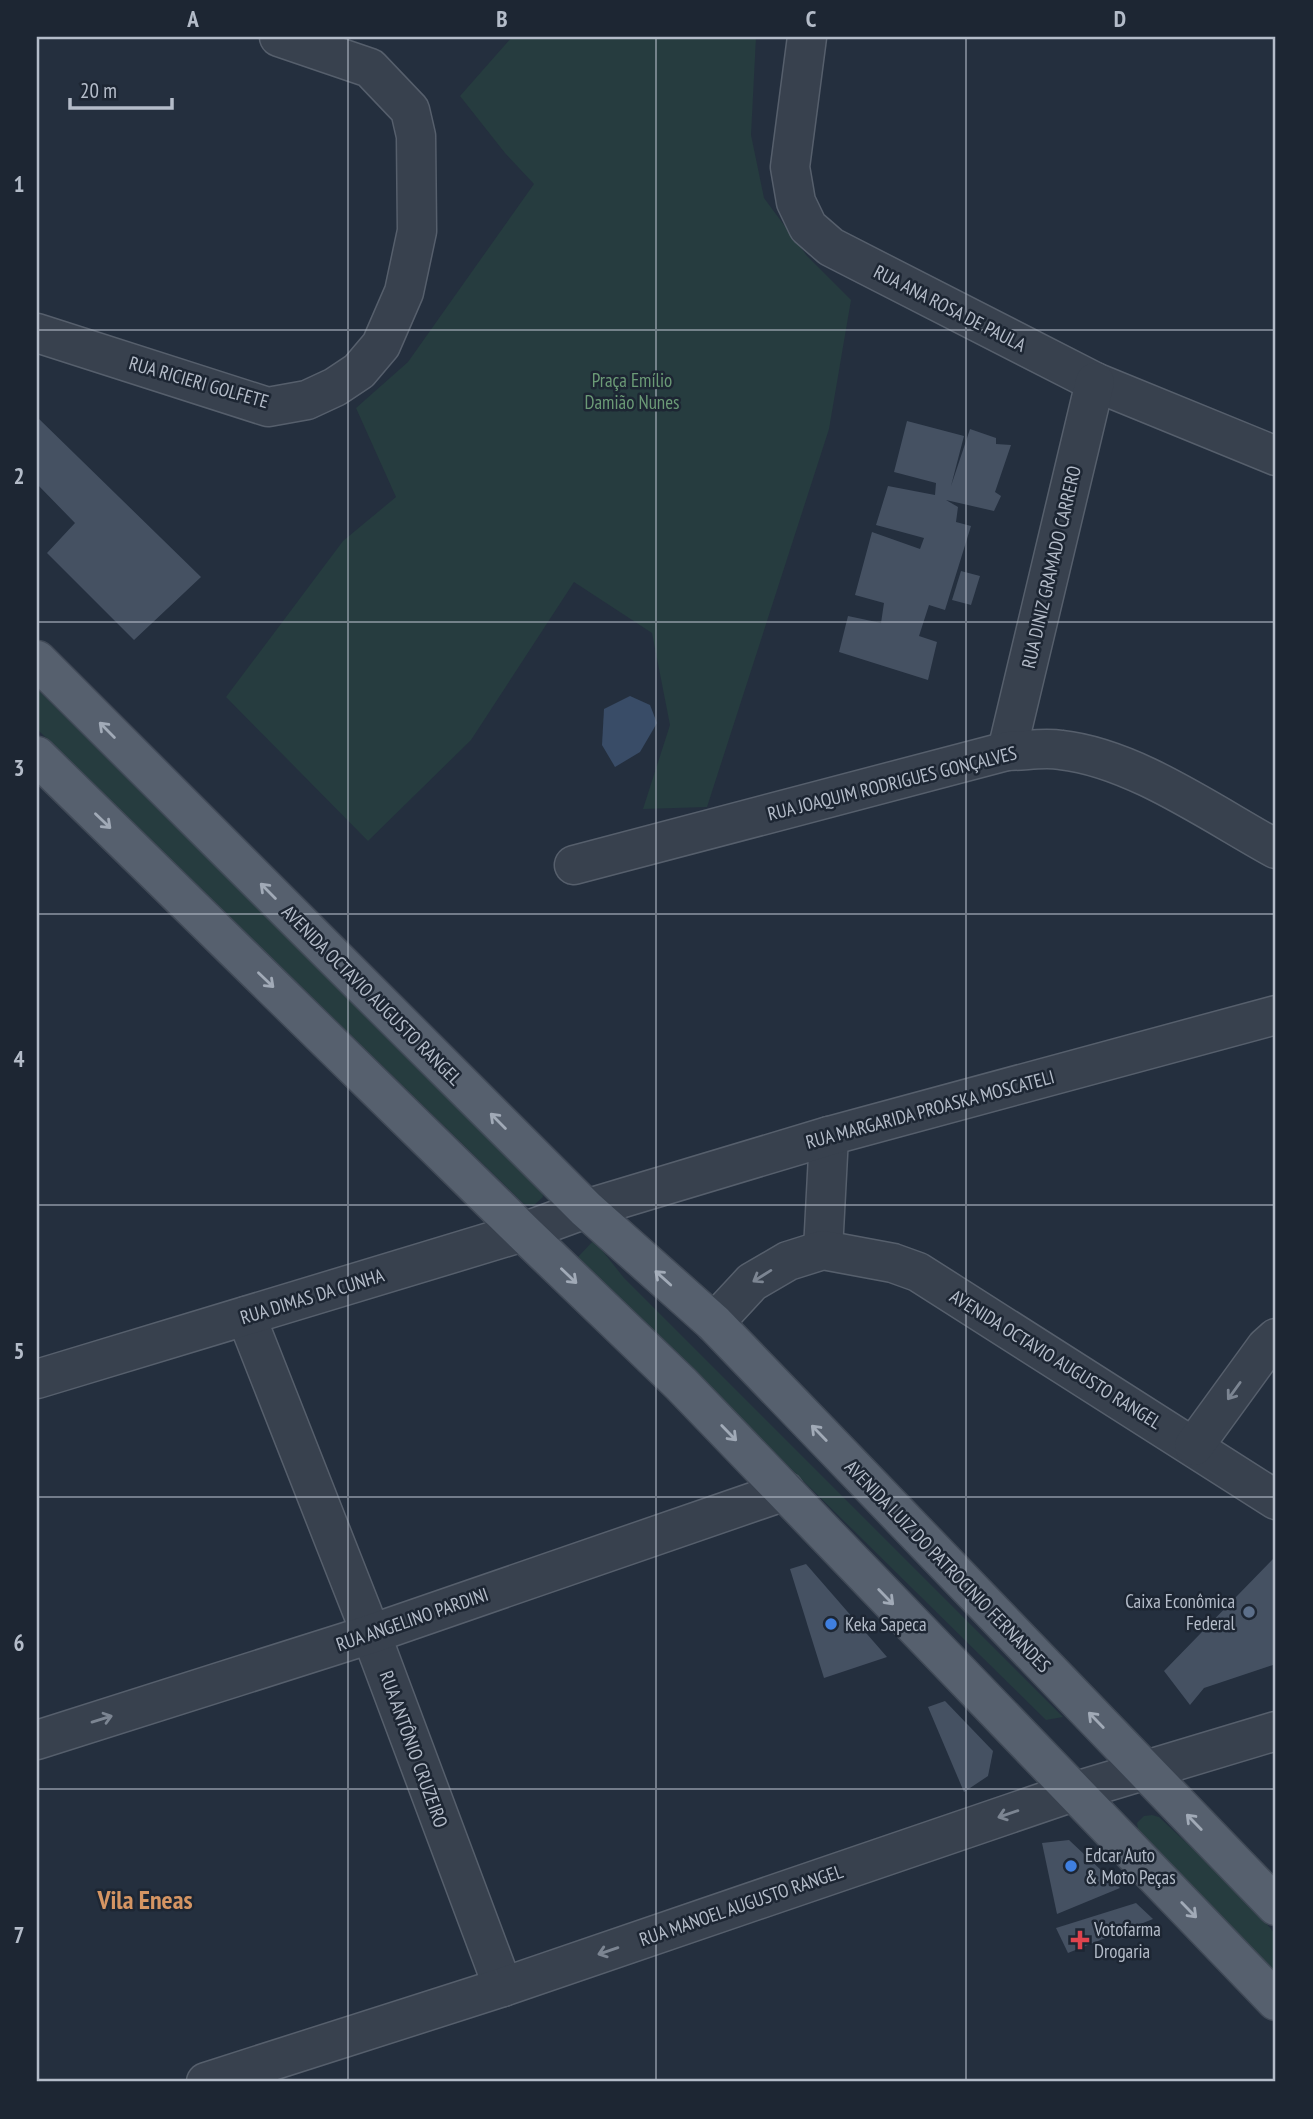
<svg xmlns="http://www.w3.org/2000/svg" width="1313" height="2119" font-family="'PT Sans Narrow',sans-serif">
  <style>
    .green { fill: #263c3f }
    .water { fill: #394c67 }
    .building { fill: #455162 }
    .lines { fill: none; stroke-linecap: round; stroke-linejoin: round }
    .minor-casing { stroke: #565f6c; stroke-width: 41 }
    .major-casing { stroke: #414a57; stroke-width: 41 }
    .minor { stroke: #38414e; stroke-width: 38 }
    .major { stroke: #56606e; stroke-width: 38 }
    .oneway { stroke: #a1aab7 }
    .oneway2 { stroke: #7c8592 }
    .grid { fill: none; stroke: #b4bcc9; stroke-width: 2; stroke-opacity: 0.55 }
    .service-dot { fill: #5c6f8a; stroke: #1d2633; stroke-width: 2.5 }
    .shop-dot { fill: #3f7fe0; stroke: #1d2633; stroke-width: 2.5 }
    .health-dot { fill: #e0444e; stroke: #1d2633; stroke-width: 2.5 }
    .labels { text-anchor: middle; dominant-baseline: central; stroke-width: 5; stroke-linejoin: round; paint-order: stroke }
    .street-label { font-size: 19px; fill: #b4bcc9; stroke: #1d2633 }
    .park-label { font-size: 19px; fill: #6b9a76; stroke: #1d2633 }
    .poi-label { font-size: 19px; fill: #b4bcc9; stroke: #1d2633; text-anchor: start }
    .district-label { font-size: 26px; font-weight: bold; fill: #d59563; stroke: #1d2633 }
    .neatline { fill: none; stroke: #b4bcc9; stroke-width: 2.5 }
    .grid-label { font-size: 23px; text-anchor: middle; font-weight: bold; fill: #b4bcc9 }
  </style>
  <rect width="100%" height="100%" fill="#242f3e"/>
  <g class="green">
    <polygon points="512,37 756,37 751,135 764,198 807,256 851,300 829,429 707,807 643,809 670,725 652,633 574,582 471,740 368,841 226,697 343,541 396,497 356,408 408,362 534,184 505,153 460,96"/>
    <polygon points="37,689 541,1184 543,1197 533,1206 524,1204 37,729"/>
    <polygon points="594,1240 624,1278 1063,1717 1046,1720 577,1258"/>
    <polygon points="1152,1815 1159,1817 1242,1895 1276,1935 1276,1976 1139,1835 1137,1823 1144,1816"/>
  </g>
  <polygon class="water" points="630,696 650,705 657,723 640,752 615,767 602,745 604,709"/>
  <g class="building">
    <polygon points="37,417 201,577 134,640 47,553 75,523 37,484"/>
    <polygon points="907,421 964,436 951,486 970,429 996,438 996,444 1011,445 995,492 1001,496 994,511 946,500 958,507 956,522 971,526 945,610 929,605 919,636 937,642 928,680 839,652 848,616 881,623 884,603 855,595 872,532 920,549 924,538 876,525 888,486 935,495 936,483 894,472"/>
    <polygon points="961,571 980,576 971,605 952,600"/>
    <polygon points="1274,1558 1276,1561 1276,1664 1204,1688 1190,1705 1164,1671"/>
    <polygon points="806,1564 887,1657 824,1678 790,1569"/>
    <polygon points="945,1701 993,1751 988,1776 964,1792 928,1707"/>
    <polygon points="1069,1840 1120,1888 1057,1914 1042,1843"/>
    <polygon points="1136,1903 1153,1919 1068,1953 1056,1928"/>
  </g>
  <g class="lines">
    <defs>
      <g id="minor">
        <polyline points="807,37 790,167 796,202 808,227 831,247 1095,382 1276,456"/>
        <polyline points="37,333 268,407 307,400 335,387 359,371 381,345 404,292 417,231 416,136 410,110 370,68 279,37"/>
        <polyline points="1007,751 1095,382"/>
        <path d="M574 865 1007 751C1025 751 1044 747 1061 750 1134 758 1212 814 1276 849"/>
        <polyline points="823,1250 829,1136"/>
        <polyline points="246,1316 371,1634 503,1987"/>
        <polyline points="714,1323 752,1282 788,1261 823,1250 893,1263 918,1272 1276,1500"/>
        <polyline points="37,1379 523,1232 586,1209 829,1136 1276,1015"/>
        <polyline points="1194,1446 1266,1347 1276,1338"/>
        <polyline points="37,1740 371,1634 785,1491"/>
        <polyline points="206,2082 503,1987 1073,1792 1276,1731"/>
      </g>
      <g id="major">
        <polyline points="37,660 586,1209 714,1323 1276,1906"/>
        <polyline points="37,756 523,1232 681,1384 1276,2001"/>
      </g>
    </defs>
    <use href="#minor" class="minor-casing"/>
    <use href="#major" class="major-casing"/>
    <use href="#minor" class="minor"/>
    <use href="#major" class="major"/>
  </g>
  <defs><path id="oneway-shaft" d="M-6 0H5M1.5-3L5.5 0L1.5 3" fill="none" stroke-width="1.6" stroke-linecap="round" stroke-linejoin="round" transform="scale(1.75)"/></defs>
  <g class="oneway">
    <use href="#oneway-shaft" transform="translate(107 730) rotate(-135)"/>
    <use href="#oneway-shaft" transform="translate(103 821) rotate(44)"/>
    <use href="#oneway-shaft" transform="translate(268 891) rotate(-135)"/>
    <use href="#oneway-shaft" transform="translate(266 980) rotate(44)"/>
    <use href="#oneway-shaft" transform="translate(498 1121) rotate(-135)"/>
    <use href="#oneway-shaft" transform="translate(569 1276) rotate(44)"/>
    <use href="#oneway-shaft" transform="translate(663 1278) rotate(-138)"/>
    <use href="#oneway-shaft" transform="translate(729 1433) rotate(46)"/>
    <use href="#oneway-shaft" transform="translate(819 1433) rotate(-134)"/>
    <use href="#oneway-shaft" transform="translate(886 1597) rotate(46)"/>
    <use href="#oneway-shaft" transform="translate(1096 1720) rotate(-134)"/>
    <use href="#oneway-shaft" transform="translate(1194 1822) rotate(-134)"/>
    <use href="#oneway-shaft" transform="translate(1189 1910) rotate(46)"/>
  </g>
  <g class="oneway2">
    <use href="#oneway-shaft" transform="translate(762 1276) rotate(148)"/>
    <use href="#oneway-shaft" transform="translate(1234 1391) rotate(126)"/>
    <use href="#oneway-shaft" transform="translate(102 1719) rotate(-17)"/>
    <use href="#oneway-shaft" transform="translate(1008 1814) rotate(161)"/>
    <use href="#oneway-shaft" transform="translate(608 1951) rotate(161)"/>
  </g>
  <path class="grid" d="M348 37V2082M656 37V2082M966 37V2082M37 330H1276M37 622H1276M37 914H1276M37 1205H1276M37 1497H1276M37 1789H1276"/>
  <circle class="service-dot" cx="1249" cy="1612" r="7"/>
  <g class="shop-dot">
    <circle cx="831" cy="1624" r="7"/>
    <circle cx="1071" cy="1866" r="7"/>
  </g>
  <path class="health-dot" d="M1076.5 1929.5h7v7h7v7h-7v7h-7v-7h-7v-7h7z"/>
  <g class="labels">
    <g class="street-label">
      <text transform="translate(950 308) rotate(27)">RUA ANA ROSA DE PAULA</text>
      <text transform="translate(199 382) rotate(16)">RUA RICIERI GOLFETE</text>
      <text transform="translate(1051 567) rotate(-77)">RUA DINIZ GRAMADO CARRERO</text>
      <text transform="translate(892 783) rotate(-14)">RUA JOAQUIM RODRIGUES GONÇALVES</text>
      <text transform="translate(372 995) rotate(45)">AVENIDA OCTAVIO AUGUSTO RANGEL</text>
      <text transform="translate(930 1109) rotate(-15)">RUA MARGARIDA PROASKA MOSCATELI</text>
      <text transform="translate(312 1296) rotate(-17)">RUA DIMAS DA CUNHA</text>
      <text transform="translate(1056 1359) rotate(32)">AVENIDA OCTAVIO AUGUSTO RANGEL</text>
      <text transform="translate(948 1566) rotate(46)">AVENIDA LUIZ DO PATROCINIO FERNANDES</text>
      <text transform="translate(412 1619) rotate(-19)">RUA ANGELINO PARDINI</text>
      <text transform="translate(414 1749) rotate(70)">RUA ANTÔNIO CRUZEIRO</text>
      <text transform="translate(741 1905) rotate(-19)">RUA MANOEL AUGUSTO RANGEL</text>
    </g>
    <g class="park-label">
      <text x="632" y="380">Praça Emílio<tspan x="632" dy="22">Damião Nunes</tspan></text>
    </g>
    <g class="poi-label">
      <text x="1235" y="1601" text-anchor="end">Caixa Econômica<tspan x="1235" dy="22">Federal</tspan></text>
      <text x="845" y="1624">Keka Sapeca</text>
      <text x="1085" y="1855">Edcar Auto<tspan x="1085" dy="22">&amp; Moto Peças</tspan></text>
      <text x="1094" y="1929">Votofarma<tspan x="1094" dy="22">Drogaria</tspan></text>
    </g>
    <g class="district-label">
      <text x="145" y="1899">Vila Eneas</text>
    </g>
  </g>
  <rect width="1313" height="2119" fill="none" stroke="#1d2633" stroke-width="77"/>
  <path d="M70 98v10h102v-10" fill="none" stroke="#b4bcc9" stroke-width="3.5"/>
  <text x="80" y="98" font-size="21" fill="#b4bcc9" stroke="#1d2633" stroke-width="5" paint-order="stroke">20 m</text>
  <rect x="38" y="38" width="1236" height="2042" class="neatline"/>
  <g class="grid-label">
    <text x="193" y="27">A</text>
    <text x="502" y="27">B</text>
    <text x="811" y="27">C</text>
    <text x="1120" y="27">D</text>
    <text x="19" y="192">1</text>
    <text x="19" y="484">2</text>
    <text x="19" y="776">3</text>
    <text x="19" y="1067">4</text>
    <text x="19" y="1359">5</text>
    <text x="19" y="1651">6</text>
    <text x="19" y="1943">7</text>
  </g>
</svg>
